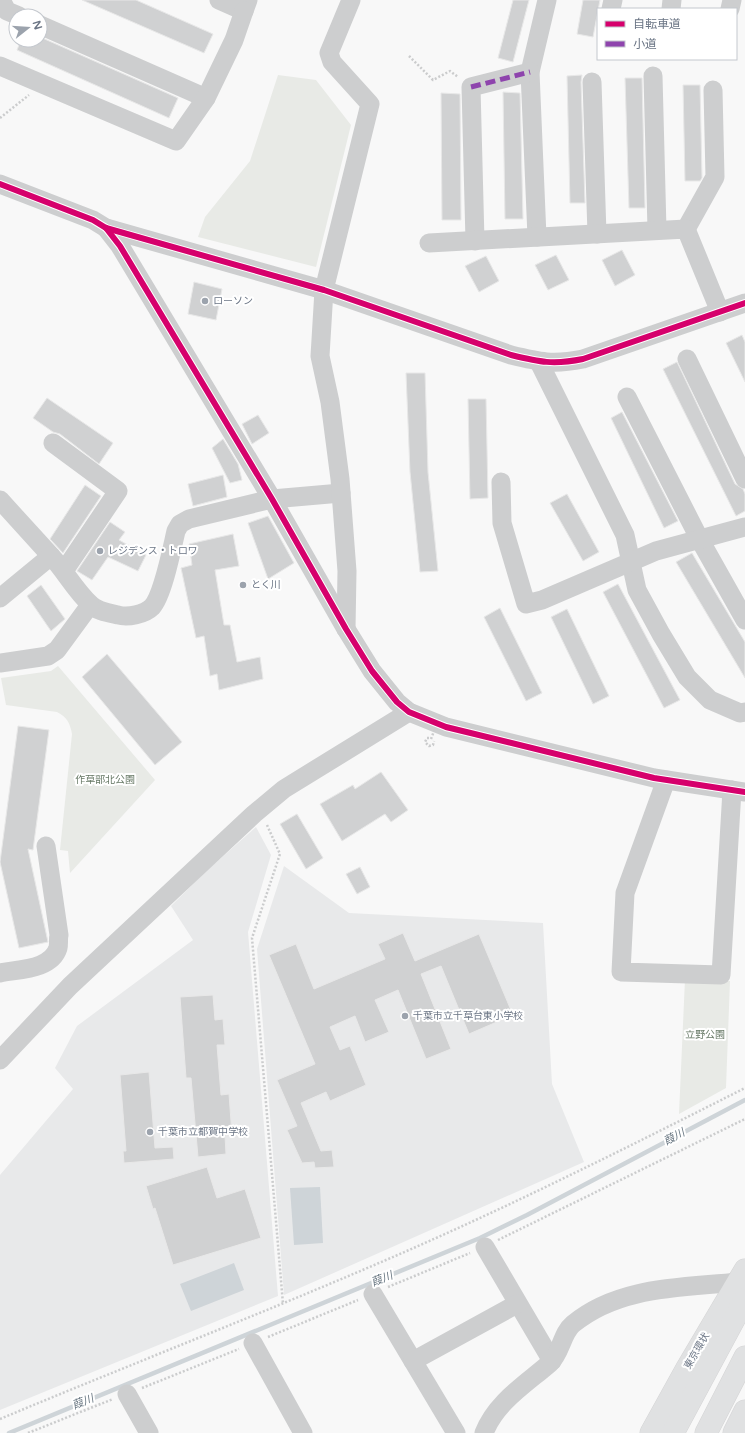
<svg xmlns="http://www.w3.org/2000/svg" width="745" height="1433" font-family="'Varela Round','Noto Sans JP',sans-serif">
  <style>
    .built { fill: #e8e9ea }
    .green { fill: #e8eae6 }
    .water { fill: #ced4d8 }
    .lines { fill: none; stroke-linecap: round; stroke-linejoin: round }
    .stream { stroke: #ced4d8; stroke-width: 4.5 }
    .building { fill: #d0d1d2; stroke: #e8e8e8 }
    .highway-casing { stroke: #d4d4d5; stroke-width: 23 }
    .path { stroke: #cbcccd; stroke-width: 2.5; stroke-dasharray: 2 2; stroke-linecap: butt }
    .minor { stroke: #cdcecf; stroke-width: 19 }
    .highway { stroke: #e0e1e2; stroke-width: 22 }
    .path-bridge { stroke: #cbcccd; stroke-width: 2.5; stroke-dasharray: 2 2; stroke-linecap: butt }
    .quiet { stroke: #8e44ad; stroke-width: 5; stroke-dasharray: 10 5; stroke-linecap: butt }
    .cycleway-casing { stroke: #fff; stroke-width: 8 }
    .cycleway { stroke: #d6006c; stroke-width: 6 }
    .poi-dot { fill: #9ca3ad; stroke: #fff; stroke-width: 1.5 }
    .labels { text-anchor: middle; dominant-baseline: central; stroke-width: 4; stroke-linejoin: round; paint-order: stroke }
    .poi-label { font-size: 10px; fill: #6b7585; stroke: #fff; text-anchor: start }
    .park-label { font-size: 10px; fill: #667865; stroke: #fff }
    .street-label { font-size: 10px; fill: #6b7585; stroke: #fff }
    .water-label { font-size: 11px; font-style: italic; fill: #677580; stroke: #fff }
  </style>
  <rect width="100%" height="100%" fill="#f8f8f8"/>
  <g class="built">
    <polygon points="256,827 271,855 248,932 278,1296 0,1410 0,1175 73,1089 55,1068 77,1026 193,940 171,906 203,874"/>
    <polygon points="284,866 349,913 543,923 552,1084 584,1162 284,1295 257,949"/>
  </g>
  <g class="green">
    <polygon points="278,75 316,80 351,125 316,267 198,237 205,217 250,161"/>
    <path d="M58 666 155 780 70 873 68 851 60 850 72 734C70 723 67 717 57 712L6 705 1 678 51 671Z"/>
    <polygon points="685,979 730,981 726,1088 679,1114"/>
  </g>
  <g class="water">
    <polygon points="320,1187 323,1243 294,1245 290,1188"/>
    <polygon points="234,1263 244,1290 191,1311 180,1284"/>
  </g>
  <g class="lines">
    <polyline class="stream" points="9,1433 480,1238 527,1215 745,1100"/>
  </g>
  <g class="building">
    <polygon points="82,0 136,0 213,34 204,53"/>
    <polygon points="513,0 529,0 513,62 498,58"/>
    <polygon points="583,0 600,0 593,37 577,34"/>
    <polygon points="40,37 178,98 169,118 17,50 21,40 40,40"/>
    <polygon points="582,75 581,82 585,203 570,203 567,76"/>
    <polygon points="625,78 642,78 645,208 629,208"/>
    <polygon points="683,85 700,85 702,178 700,181 685,181"/>
    <polygon points="503,92 520,93 523,219 505,219"/>
    <polygon points="441,93 460,94 461,220 442,220"/>
    <polygon points="622,250 635,275 615,286 602,260"/>
    <polygon points="556,255 569,280 548,290 535,265"/>
    <polygon points="486,256 499,281 479,292 465,266"/>
    <polygon points="194,282 222,289 216,320 188,314"/>
    <polygon points="742,335 745,342 745,382 726,343"/>
    <polygon points="677,362 735,484 743,489 745,494 745,511 736,516 663,369"/>
    <polygon points="406,373 425,373 428,472 438,571 420,572 410,472"/>
    <polygon points="47,398 113,443 99,464 60,434 53,432 33,418"/>
    <polygon points="468,399 486,399 488,498 470,499"/>
    <polygon points="622,412 678,521 664,528 611,418"/>
    <polygon points="258,415 269,433 252,444 242,424"/>
    <polygon points="223,439 238,464 242,480 230,483 212,448"/>
    <polygon points="223,475 227,497 193,506 188,484"/>
    <polygon points="85,485 101,496 63,553 50,539"/>
    <polygon points="567,494 599,552 583,561 550,503"/>
    <polygon points="268,516 294,563 268,579 248,523"/>
    <polygon points="110,522 125,532 119,540 146,555 138,571 108,557 92,580 77,571"/>
    <polygon points="233,534 239,566 215,570 224,625 230,625 237,662 260,657 263,679 219,690 217,674 210,676 204,636 196,638 181,568 192,565 189,544"/>
    <polygon points="692,553 745,642 745,678 676,562"/>
    <polygon points="618,584 680,700 664,708 603,592"/>
    <polygon points="41,585 65,619 51,631 27,596"/>
    <polygon points="500,608 542,693 526,701 484,617"/>
    <polygon points="567,609 609,696 593,704 551,617"/>
    <polygon points="107,654 182,742 155,765 82,677"/>
    <polygon points="18,726 49,730 33,850 28,849 48,942 19,948 0,862"/>
    <polygon points="381,772 408,810 391,822 385,814 342,841 320,804 353,785 355,789"/>
    <polygon points="297,814 323,858 306,869 280,824"/>
    <polygon points="360,867 370,887 357,894 346,874"/>
    <polygon points="403,933 415,961 479,934 513,1015 469,1034 441,966 421,974 451,1049 426,1059 398,990 375,1000 389,1032 365,1042 355,1016 330,1027 340,1050 350,1046 366,1085 330,1101 326,1092 301,1103 321,1151 332,1150 334,1167 315,1168 314,1162 302,1163 287,1130 297,1126 277,1080 315,1064 269,955 296,944 314,989 385,959 378,944"/>
    <polygon points="213,995 215,1020 223,1019 225,1045 217,1045 221,1095 229,1094 232,1135 225,1136 226,1154 198,1157 191,1078 186,1078 180,997"/>
    <polygon points="149,1072 155,1148 173,1147 174,1159 124,1163 123,1151 126,1151 120,1075"/>
    <polygon points="207,1167 217,1198 245,1189 261,1238 173,1265 155,1208 153,1209 146,1186"/>
  </g>
  <g class="lines">
    <defs>
      <g id="highway">
        <polyline points="651,1433 687,1368 745,1270"/>
        <polyline points="673,1433 745,1299"/>
        <polyline points="706,1433 745,1357"/>
        <polyline points="734,1433 745,1411"/>
      </g>
    </defs>
    <use href="#highway" class="highway-casing"/>
    <g class="path">
      <polyline points="409,56 433,80 450,71 458,77"/>
      <polyline points="0,118 29,95"/>
      <polyline points="429,738 427,738 425,742 429,746 433,745 434,741"/>
      <polyline points="267,825 280,854 252,938 283,1304"/>
      <polyline points="498,1240 745,1119"/>
      <polyline points="388,1287 470,1253"/>
      <polyline points="268,1337 358,1300"/>
      <polyline points="142,1388 239,1349"/>
      <path d="M0 1419C136 1362 274 1309 409 1250 523 1200 634 1144 745 1088"/>
      <polyline points="28,1433 113,1399"/>
    </g>
    <g class="minor">
      <polyline points="1,0 7,11 19,16"/>
      <polyline points="219,0 244,11 248,0"/>
      <polyline points="611,9 613,0"/>
      <polyline points="671,9 672,0"/>
      <polyline points="730,9 732,0"/>
      <polyline points="40,25 206,98"/>
      <polyline points="0,66 176,141 206,98 234,40 244,11"/>
      <polyline points="653,76 657,230"/>
      <polyline points="592,82 597,234"/>
      <path d="M0 184 93 220 106 228 324 290 511 355C540 362 553 365 583 359L745 303"/>
      <polyline points="106,228 120,246 272,499 346,629 372,671 397,702 409,712 446,727 654,778 745,792"/>
      <polyline points="686,229 715,177 713,90"/>
      <polyline points="537,237 530,72 547,0"/>
      <polyline points="475,241 471,87 530,72"/>
      <polyline points="429,243 686,229 720,312"/>
      <polyline points="687,359 745,479"/>
      <polyline points="539,362 625,535 637,590 661,634 687,677 710,700 740,713 745,712"/>
      <polyline points="627,397 700,540 745,620"/>
      <polyline points="53,443 118,491 64,571"/>
      <polyline points="501,482 502,523 526,604 542,600 656,551 745,527"/>
      <polyline points="0,500 51,556"/>
      <path d="M0 598 51 556C65 571 75 590 90 604 96 611 109 613 118 615 128 618 145 614 152 607 163 595 172 548 176 531L180 524 189 519 272 499 341 493"/>
      <polyline points="346,629 347,571 340,479 330,402 320,356 324,290 370,104 332,62 329,53 351,0"/>
      <polyline points="0,663 48,656 57,650 90,605"/>
      <polyline points="666,780 625,893 621,972 721,975 732,790"/>
      <path d="M0 973C18 969 51 970 58 948 59 944 58 939 59 935L46 846"/>
      <polyline points="0,1060 70,986 254,814 284,789 409,712"/>
      <polyline points="485,1247 552,1361"/>
      <polyline points="373,1294 456,1433"/>
      <polyline points="253,1343 303,1433"/>
      <polyline points="413,1361 517,1304"/>
      <polyline points="127,1394 149,1433"/>
      <path d="M484 1433C496 1402 526 1384 550 1363 561 1353 562 1333 573 1324 619 1286 681 1288 738 1282"/>
    </g>
    <use href="#highway" class="highway"/>
    <polyline class="path-bridge" points="431,739 440,715"/>
    <polyline class="quiet" points="471,87 530,72"/>
    <defs>
      <g id="cycleway">
        <path d="M0 184 93 220 106 228 324 290 511 355C540 362 553 365 583 359L745 303"/>
        <polyline points="106,228 120,246 272,499 346,629 372,671 397,702 409,712 446,727 654,778 745,792"/>
      </g>
    </defs>
    <use href="#cycleway" class="cycleway-casing"/>
    <use href="#cycleway" class="cycleway"/>
  </g>
  <g class="poi-dot">
    <circle cx="205" cy="301" r="4"/>
    <circle cx="100" cy="551" r="4"/>
    <circle cx="243" cy="585" r="4"/>
    <circle cx="405" cy="1016" r="4"/>
    <circle cx="150" cy="1132" r="4"/>
  </g>
  <g class="labels">
    <g class="poi-label">
      <text x="213" y="301">ローソン</text>
      <text x="108" y="551">レジデンス・トロワ</text>
      <text x="251" y="585">とく川</text>
      <text x="413" y="1016">千葉市立千草台東小学校</text>
      <text x="158" y="1132">千葉市立都賀中学校</text>
    </g>
    <g class="park-label">
      <text x="105" y="780">作草部北公園</text>
      <text x="705" y="1035">立野公園</text>
    </g>
    <g class="street-label">
      <text transform="translate(697 1351) rotate(-60)">東京環状</text>
    </g>
    <g class="water-label">
      <text transform="translate(674 1137) rotate(-28)">葭川</text>
      <text transform="translate(382 1279) rotate(-22)">葭川</text>
      <text transform="translate(83 1402) rotate(-22)">葭川</text>
    </g>
  </g>
  <rect x="597" y="8" width="140" height="52" fill="#ffffff" stroke="#c4c8ce"/>
  <rect x="605" y="21" width="20" height="6" fill="#d6006c" stroke="#c4c8ce"/>
  <text x="633" y="28" font-size="12" fill="#6b7585">自転車道</text>
  <rect x="605" y="41" width="20" height="6" fill="#8e44ad" stroke="#c4c8ce"/>
  <text x="633" y="48" font-size="12" fill="#6b7585">小道</text>
  <g transform="translate(28 28) rotate(73)"><circle r="19" fill="#ffffff" stroke="#c4c8ce"/>
  <path d="M0-3L7 15L0 10L-7 15Z" fill="#9ca3ad"/>
  <text y="-6" font-size="11" font-weight="bold" text-anchor="middle" fill="#6b7585">N</text>
  </g>
</svg>
